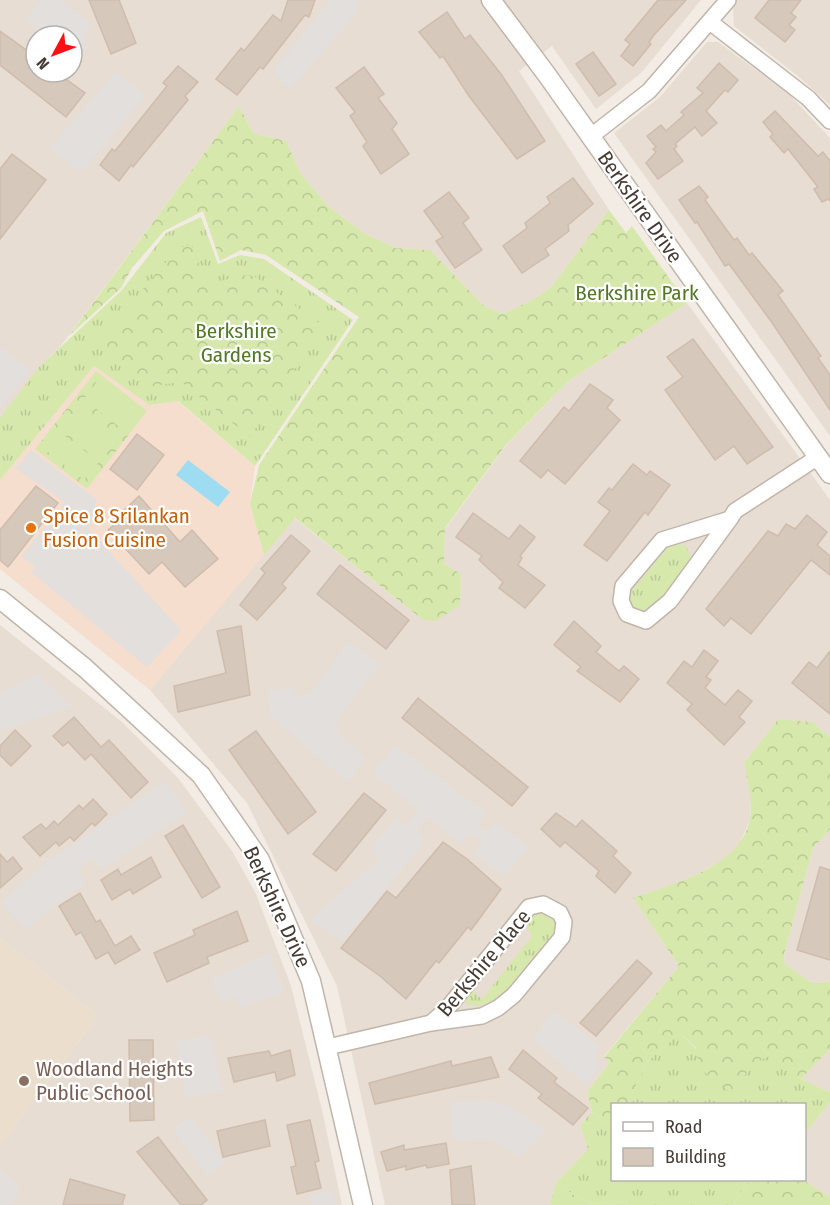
<svg xmlns="http://www.w3.org/2000/svg" width="830" height="1205" font-family="'Fira Sans Condensed',sans-serif">
  <style>
    .residential { fill: #e7ddd2; fill-rule: evenodd }
    .commercial { fill: #f5dece }
    .education { fill: #ecdecd }
    .grass { fill: url(#grass-tufts) }
    .forest { fill: url(#forest-crowns) }
    .garden { fill: #d7e8ac }
    .parking { fill: #e3dfdd }
    .water { fill: #9eddf1 }
    .building { fill: #d7c8bc; stroke: #cfbcac; stroke-width: 1.5 }
    .lines { fill: none; stroke-linecap: round; stroke-linejoin: round }
    .minor-casing { stroke: #c1b5aa; stroke-width: 18 }
    .tertiary-casing { stroke: #c1b5aa; stroke-width: 21 }
    .minor { stroke: #fff; stroke-width: 15 }
    .tertiary { stroke: #fff; stroke-width: 18 }
    .food-dot { fill: #e8710a; stroke: #fff; stroke-width: 2 }
    .education-dot { fill: #8d6e63; stroke: #fff; stroke-width: 2 }
    .labels { text-anchor: middle; dominant-baseline: central; stroke-width: 4.5; stroke-linejoin: round; paint-order: stroke }
    .street-label { font-size: 21px; fill: #453b34; stroke: #fff }
    .park-label { font-size: 21px; fill: #527726; stroke: #fff }
    .food-label { font-size: 21px; fill: #c56008; stroke: #fff; text-anchor: start }
    .education-label { font-size: 21px; fill: #785e54; stroke: #fff; text-anchor: start }
  </style>
  <defs>
    <pattern id="grass-tufts" width="24" height="20" patternUnits="userSpaceOnUse" patternTransform="scale(1.5)"><rect width="24" height="20" fill="#d7e8ac"/><path d="M3 7l-1-3M5 7V3M7 7l1-3M15 17l-1-3M17 17v-4M19 17l1-3" fill="none" stroke="#bac895"/></pattern>
    <pattern id="forest-crowns" width="20" height="18" patternUnits="userSpaceOnUse" patternTransform="scale(1.5)"><rect width="20" height="18" fill="#d7e8ac"/><path d="M2 6a3 3 0 1 1 6 0M12 15a3 3 0 1 1 6 0" fill="none" stroke="#bac895"/></pattern>
  </defs>
  <rect width="100%" height="100%" fill="#f2ece4"/>
  <g class="residential">
    <path d="M0 0H701L641 73 596 109 552 46 519 71 609 210 552 286 536 298 503 314 484 306 430 250 396 248 364 233 328 206 301 174 286 141 253 133 239 106 60 347 49 357 0 418ZM36 36H72V72H36Z"/>
    <polygon points="738,0 830,0 830,105 799,77 734,26 733,7"/>
    <polygon points="707,42 718,42 790,95 830,138 830,436 614,133 660,97"/>
    <polygon points="687,303 830,500 830,737 812,722 778,719 744,763 751,797 750,819 740,843 724,860 682,882 633,898 679,966 604,1056 610,1062 587,1092 592,1112 580,1126 588,1149 556,1183 550,1205 385,1205 337,986 247,803 150,690 294,518 423,620 460,605 461,574 444,564 445,529 505,447 567,382"/>
    <polygon points="0,625 122,722 178,778 232,851 256,894 291,986 322,1110 342,1205 0,1205 0,1145 98,1016 0,938"/>
    <polygon points="830,829 830,982 812,983 785,964 784,954 813,848"/>
    <polygon points="830,1049 830,1092 801,1079"/>
    <polygon points="830,1102 830,1197 803,1180 805,1133"/>
  </g>
  <polygon class="commercial" points="94,366 149,405 177,401 255,466 250,504 264,555 150,690 0,569 0,480"/>
  <polygon class="education" points="0,938 98,1016 0,1145"/>
  <g class="grass">
    <polygon points="201,217 218,264 240,255 264,259 353,320 255,466 178,401 149,405 94,366 0,480 0,418 39,367 122,290 166,233"/>
    <polygon points="674,543 686,546 691,557 690,562 655,608 643,615 628,605 628,595 669,546"/>
    <path d="M542 912 553 918 556 931C547 953 492 1020 465 1003L463 996 471 990 482 999 532 936 528 929C527 919 533 914 542 912Z"/>
    <polygon points="680,1033 696,1049 758,1060 773,1054 801,1079 830,1092 830,1102 805,1133 804,1104 627,1104 647,1062"/>
    <path d="M592 1112 607 1123 612 1119V1180H749L733 1205H628C608 1198 609 1205 595 1203 581 1202 567 1190 556 1183L588 1149 580 1126Z"/>
  </g>
  <g class="forest">
    <polygon points="239,106 253,133 286,141 301,174 328,206 364,233 396,248 430,250 484,306 503,314 536,298 552,286 609,210 626,233 632,226 687,303 567,382 505,446 445,528 444,564 461,574 460,605 436,621 423,620 295,518 264,555 250,504 259,465 359,317 266,255 241,250 220,261 203,211 164,231 132,268 121,288 68,337"/>
    <polygon points="191,244 208,286 239,275 254,276 323,326 250,437 181,382 153,386 93,341 139,300 144,287 179,248"/>
    <polygon points="96,371 147,411 87,489 35,449"/>
    <path d="M778 719 812 722 830 737V829L813 848 784 954 785 964 812 983 830 982V1049L801 1079 773 1055 758 1060 730 1092 699 1068 696 1048 680 1033 647 1062 627 1104H612V1119L607 1123 592 1112 587 1092 610 1062 604 1057 679 966 633 898C673 884 742 867 750 818 753 799 747 780 744 763Z"/>
    <polygon points="749,1180 803,1180 830,1197 830,1205 733,1205"/>
    <path d="M556 1183C567 1190 581 1202 595 1203 610 1205 608 1198 628 1205H550Z"/>
  </g>
  <g class="garden">
    <polygon points="98,380 138,412 123,430 84,399"/>
    <polygon points="79,406 118,437 104,456 64,424"/>
    <polygon points="59,431 99,462 84,480 44,449"/>
  </g>
  <g class="parking">
    <polygon points="41,0 61,0 92,26 83,37 90,48 72,63 72,36 42,36 25,18"/>
    <polygon points="330,0 359,0 355,15 290,89 273,71"/>
    <polygon points="116,71 146,95 81,173 50,148"/>
    <polygon points="0,346 31,370 0,408"/>
    <polygon points="31,450 97,500 89,530 181,630 147,667 31,572 36,566 21,557 65,502 16,469"/>
    <polygon points="348,642 380,664 336,722 341,737 366,758 347,782 270,716 267,691 294,687 295,696 311,693"/>
    <polygon points="38,674 71,707 0,731 0,693"/>
    <polygon points="395,745 486,813 477,824 488,832 497,823 528,847 504,876 474,854 483,843 469,833 460,844 428,817 416,831 426,840 342,942 315,924 312,918 380,858 371,847 397,818 406,826 419,811 372,773"/>
    <polygon points="165,781 188,812 101,870 94,858 77,871 86,882 25,929 1,902 46,863"/>
    <polygon points="269,953 284,992 240,1008 236,996 221,1002 211,980"/>
    <polygon points="554,1011 600,1046 593,1056 601,1065 586,1085 532,1039"/>
    <polygon points="211,1035 222,1091 185,1098 176,1042"/>
    <polygon points="488,1101 509,1106 546,1130 519,1157 490,1138 452,1140 450,1102"/>
    <polygon points="190,1116 226,1162 208,1176 172,1129"/>
    <polygon points="0,1169 21,1190 10,1205 0,1205"/>
    <polygon points="333,1189 337,1205 312,1205 310,1195"/>
  </g>
  <polygon class="water" points="188,460 230,492 218,507 176,475"/>
  <g class="building">
    <polygon points="89,0 119,0 136,43 111,54"/>
    <polygon points="288,0 315,0 309,17 305,15 263,69 260,67 237,95 216,79 241,48 244,51 273,15 281,21"/>
    <polygon points="658,0 686,0 654,35 649,42 651,44 633,66 621,56 630,44 625,40"/>
    <polygon points="769,0 801,0 791,13 796,17 789,25 795,30 785,42 755,18"/>
    <polygon points="447,12 465,39 470,35 501,74 545,141 517,159 469,96 443,56 440,58 419,32"/>
    <polygon points="0,31 36,57 36,72 56,72 85,93 66,117 0,65"/>
    <polygon points="593,52 616,84 599,96 576,64"/>
    <polygon points="719,63 738,80 728,92 725,90 706,111 717,123 702,136 695,127 675,144 677,146 674,149 683,161 658,179 646,163 656,152 653,149 656,147 647,136 661,125 666,131 684,115 681,112 703,93 697,88"/>
    <polygon points="178,66 198,82 185,96 188,100 133,167 131,165 119,181 100,165 112,149 115,151 167,86 163,83"/>
    <polygon points="364,67 384,94 378,98 397,123 392,129 409,154 381,174 363,146 367,142 350,116 355,112 336,88"/>
    <polygon points="775,111 818,156 823,152 830,161 830,201 828,199 822,202 814,189 818,187 788,149 784,153 770,137 773,134 763,122"/>
    <polygon points="12,154 46,180 0,239 0,169"/>
    <polygon points="573,178 593,204 568,225 569,231 545,249 549,255 522,273 503,246 527,228 525,223 550,203 547,197"/>
    <polygon points="699,186 708,197 705,200 734,240 737,238 749,255 752,253 783,291 778,295 821,356 818,358 830,375 830,410 773,324 729,264 725,266 697,222 695,223 679,200"/>
    <polygon points="449,192 469,218 463,223 482,250 455,268 436,241 443,237 424,211"/>
    <polygon points="693,339 773,447 747,464 734,446 715,460 665,390 683,377 667,357"/>
    <polygon points="590,384 613,400 607,408 620,420 565,484 548,470 541,478 520,461 564,407 569,411"/>
    <polygon points="137,434 164,455 137,490 110,469"/>
    <polygon points="633,464 647,475 650,471 670,485 648,515 645,512 607,561 584,545 610,511 598,502 609,488 612,490"/>
    <polygon points="36,486 58,503 8,567 0,560 0,530"/>
    <polygon points="139,496 180,542 192,530 218,559 185,587 162,562 149,574 108,530 122,518 120,514"/>
    <polygon points="473,513 509,539 520,525 535,537 520,556 522,558 518,565 545,585 525,608 499,588 503,582 479,560 482,556 456,537"/>
    <polygon points="807,515 827,532 817,545 830,556 830,575 811,560 751,634 731,618 724,626 706,609 768,531 778,536 786,524 795,529"/>
    <polygon points="291,535 310,551 282,584 286,588 257,620 240,605 265,573 261,569"/>
    <polygon points="340,565 409,620 386,649 317,594"/>
    <polygon points="574,621 601,646 596,652 619,671 624,666 639,679 620,702 577,671 581,667 554,645"/>
    <polygon points="241,626 250,695 178,712 174,686 226,673 217,631"/>
    <polygon points="704,650 718,661 706,677 711,680 705,688 725,705 738,690 752,701 739,717 745,722 724,745 687,710 692,704 667,683 684,661 692,667"/>
    <polygon points="830,651 830,714 792,683 809,662 817,668"/>
    <polygon points="418,698 528,787 512,806 402,718"/>
    <polygon points="74,717 101,747 109,740 148,782 131,798 91,754 85,760 68,742 63,746 53,736"/>
    <polygon points="15,730 31,746 11,766 0,755 0,746"/>
    <polygon points="256,731 316,812 288,834 229,750"/>
    <polygon points="364,793 386,810 336,871 313,854"/>
    <polygon points="93,799 107,814 95,826 92,823 74,841 70,837 59,846 56,842 40,856 23,837 41,824 46,829 54,821 58,825 79,805 83,809"/>
    <polygon points="556,813 576,827 582,820 617,851 613,856 631,873 615,893 596,876 599,871 565,842 560,847 541,829"/>
    <polygon points="183,825 220,887 202,898 165,836"/>
    <polygon points="443,842 467,859 501,889 471,930 468,927 439,963 436,961 406,999 380,976 341,948 387,891 396,898"/>
    <polygon points="0,854 7,862 13,857 22,869 0,888"/>
    <polygon points="151,857 161,877 133,894 130,889 112,900 101,880 118,869 121,875"/>
    <polygon points="820,867 830,870 830,960 797,950"/>
    <polygon points="80,893 96,922 100,920 115,946 131,936 140,950 115,964 108,952 96,959 81,932 76,935 59,906"/>
    <polygon points="237,911 248,941 207,957 209,963 167,982 154,953 195,935 193,930"/>
    <polygon points="637,960 652,973 596,1036 580,1023"/>
    <polygon points="129,1040 153,1040 154,1120 130,1121"/>
    <polygon points="290,1050 295,1075 277,1081 275,1072 234,1082 228,1058 269,1051 271,1056"/>
    <polygon points="523,1050 557,1078 554,1082 588,1108 573,1125 538,1098 542,1094 509,1069"/>
    <polygon points="491,1057 499,1077 375,1104 369,1083 451,1061 452,1066"/>
    <polygon points="265,1120 270,1146 223,1157 217,1131"/>
    <polygon points="310,1120 319,1161 315,1162 321,1188 297,1194 291,1167 296,1166 287,1125"/>
    <polygon points="158,1137 207,1200 201,1205 181,1205 137,1152"/>
    <polygon points="446,1143 449,1164 427,1168 426,1165 406,1170 406,1166 387,1171 381,1152 404,1145 404,1150"/>
    <polygon points="471,1166 475,1205 452,1205 450,1170"/>
    <polygon points="70,1179 125,1195 122,1205 63,1205"/>
  </g>
  <g class="lines">
    <defs>
      <g id="minor">
        <polyline points="710,22 808,98 830,121"/>
        <polyline points="590,137 649,91 728,0"/>
        <polyline points="730,519 662,540 623,586 621,601 627,614 646,621 670,601 730,519 735,511 818,457"/>
        <polyline points="328,1047 431,1023 482,1016 498,1008 514,995 562,937 564,922 560,913 543,904 529,907 447,1009 431,1023"/>
      </g>
      <g id="tertiary">
        <polyline points="491,0 547,75 830,474"/>
        <polyline points="0,599 85,668 201,775 260,860 311,981 363,1205"/>
      </g>
    </defs>
    <use href="#minor" class="minor-casing"/>
    <use href="#tertiary" class="tertiary-casing"/>
    <use href="#minor" class="minor"/>
    <use href="#tertiary" class="tertiary"/>
  </g>
  <circle class="food-dot" cx="31" cy="528" r="6"/>
  <circle class="education-dot" cx="24" cy="1081" r="6"/>
  <g class="labels">
    <g class="street-label">
      <text transform="translate(640 207) rotate(55)">Berkshire Drive</text>
      <text transform="translate(277 907) rotate(65)">Berkshire Drive</text>
      <text transform="translate(484 963) rotate(-50)">Berkshire Place</text>
    </g>
    <g class="park-label">
      <text x="637" y="293">Berkshire Park</text>
      <text x="236" y="331">Berkshire<tspan x="236" dy="24">Gardens</tspan></text>
    </g>
    <g class="food-label">
      <text x="43" y="516">Spice 8 Srilankan<tspan x="43" dy="24">Fusion Cuisine</tspan></text>
    </g>
    <g class="education-label">
      <text x="36" y="1069">Woodland Heights<tspan x="36" dy="24">Public School</tspan></text>
    </g>
  </g>
  <rect x="611" y="1103" width="195" height="78" fill="#ffffff" stroke="#b5b1ae" stroke-width="1.5"/>
  <rect x="623" y="1122" width="30" height="9" fill="#ffffff" stroke="#b5b1ae" stroke-width="1.5"/>
  <text x="665" y="1133" font-size="18" fill="#453b34">Road</text>
  <rect x="623" y="1148" width="30" height="18" fill="#d7c8bc" stroke="#b5b1ae" stroke-width="1.5"/>
  <text x="665" y="1163" font-size="18" fill="#453b34">Building</text>
  <g transform="translate(54 54) rotate(229)"><circle r="28" fill="#ffffff" stroke="#b5b1ae" stroke-width="1.5"/>
  <path d="M0-4.5L10 22L0 15L-10 22Z" fill="#fe1013"/>
  <text y="-9" font-size="16" font-weight="bold" text-anchor="middle" fill="#453b34">N</text>
  </g>
</svg>
